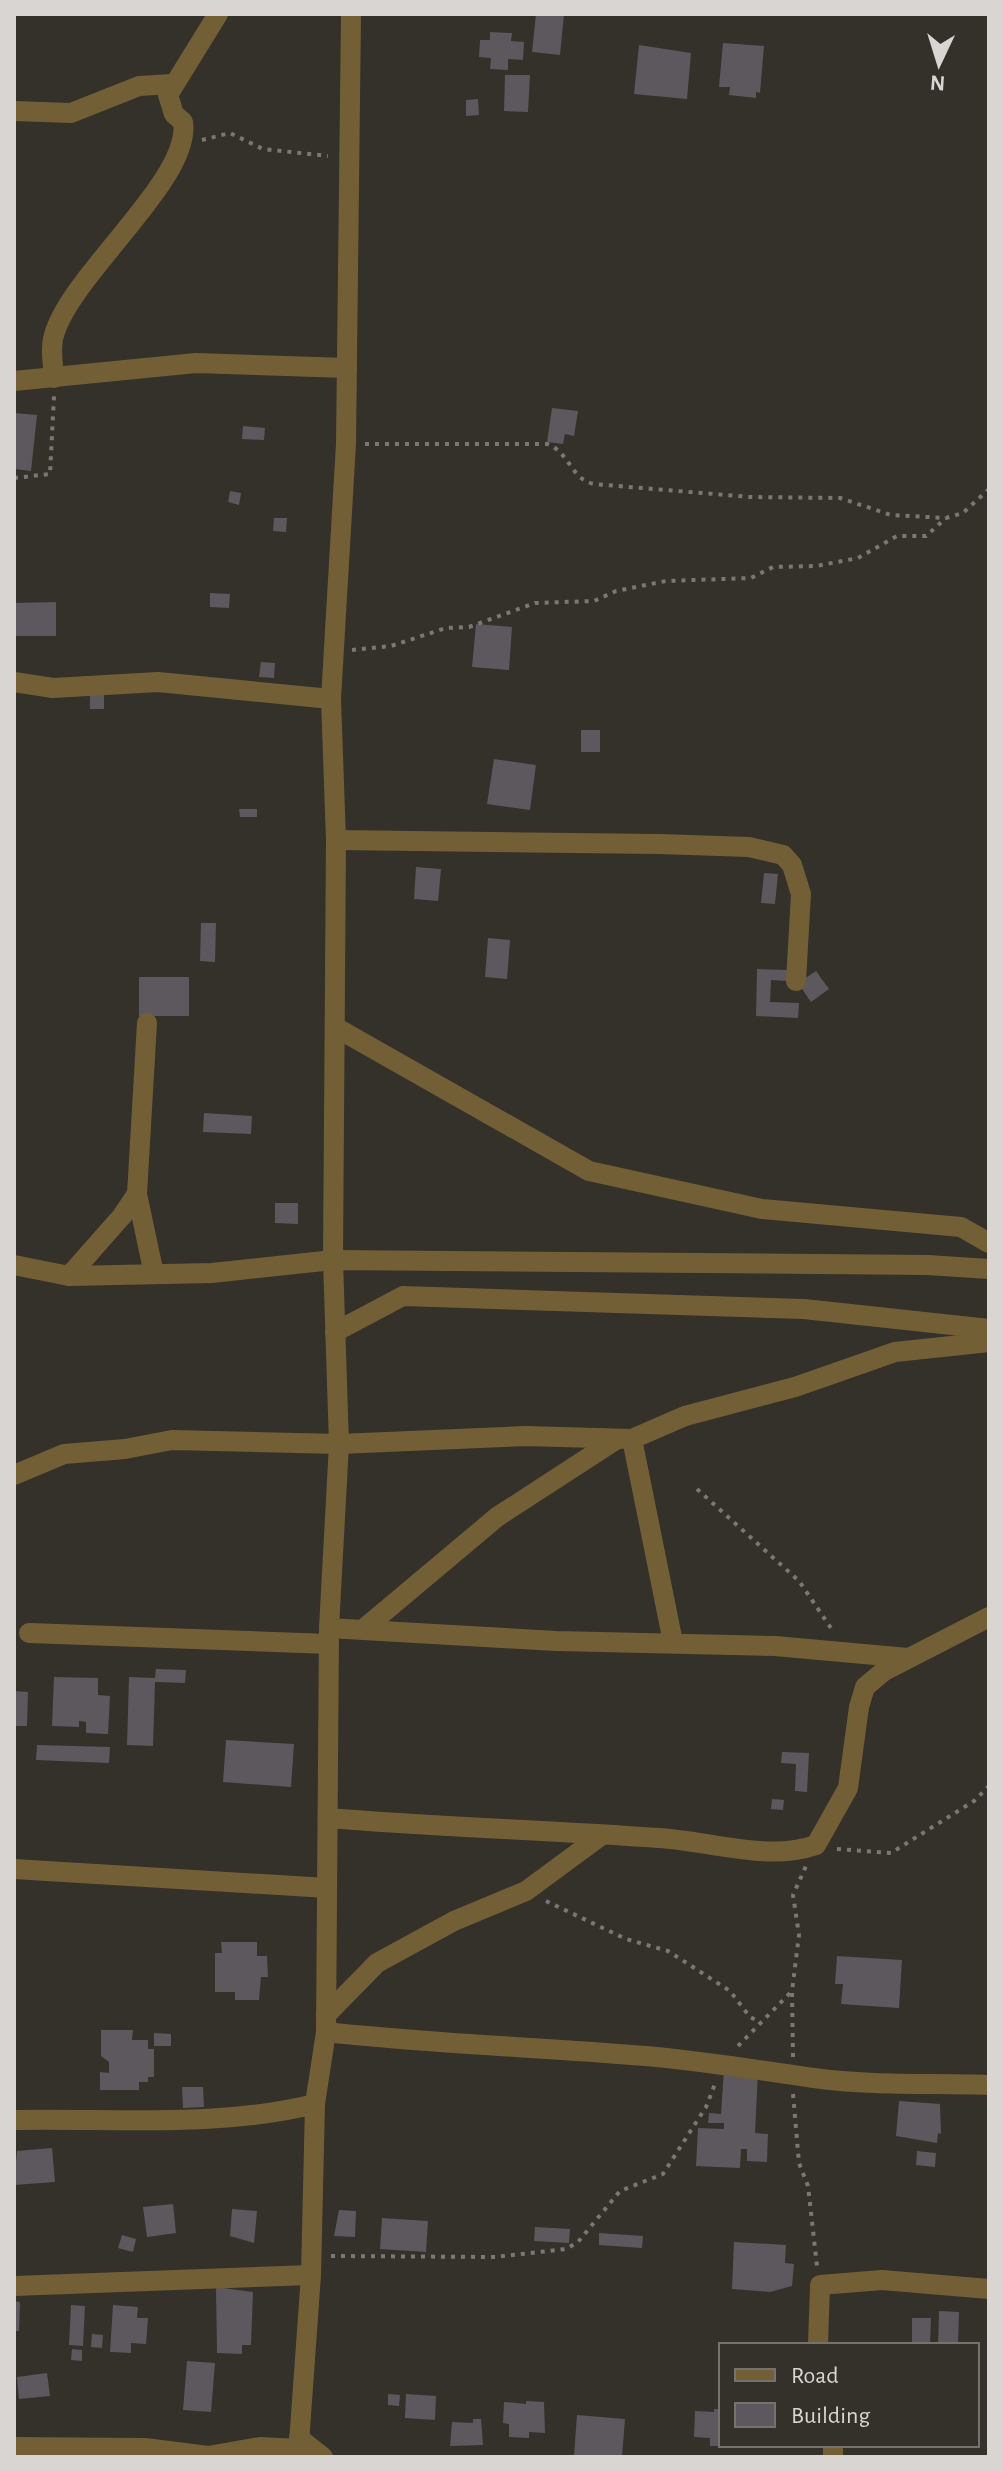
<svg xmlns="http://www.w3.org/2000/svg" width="1003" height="2471" font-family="'Alegreya Sans',sans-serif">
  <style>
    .building { fill: #5c585e }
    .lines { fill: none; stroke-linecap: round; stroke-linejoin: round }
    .path { stroke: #7b7773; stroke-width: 4; stroke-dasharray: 4 6; stroke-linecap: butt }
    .minor { stroke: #735f36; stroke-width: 20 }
  </style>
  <rect width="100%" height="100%" fill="#34302a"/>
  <g class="building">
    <polygon points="536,14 564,14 560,55 532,52"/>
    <polygon points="490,32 512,33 511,41 524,42 523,60 508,59 508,70 490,69 491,58 479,57 480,40 490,40"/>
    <polygon points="723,43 764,46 760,93 756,92 756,98 729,95 730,87 719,87"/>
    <polygon points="639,45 691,53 687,99 634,94"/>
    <polygon points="505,75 530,75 528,112 504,111"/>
    <polygon points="478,99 479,115 466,116 466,100"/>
    <polygon points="552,408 578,411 574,436 565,434 563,444 547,442"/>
    <polygon points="14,413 37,415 31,471 14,469"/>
    <polygon points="243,426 265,428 264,440 242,439"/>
    <polygon points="230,491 241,493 239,505 228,502"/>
    <polygon points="274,518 287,518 286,532 273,531"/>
    <polygon points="210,593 230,594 229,608 210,607"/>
    <polygon points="56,602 56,636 14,636 14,603"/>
    <polygon points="476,624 512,627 509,670 472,667"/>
    <polygon points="261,662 275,663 274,678 259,677"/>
    <rect x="90" y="695" width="14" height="14"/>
    <rect x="581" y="730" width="19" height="22"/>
    <polygon points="494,759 536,765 530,810 487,804"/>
    <polygon points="239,809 257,809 257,817 240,817"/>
    <polygon points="416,867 441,869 438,901 414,899"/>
    <polygon points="764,873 778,874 775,904 761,903"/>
    <polygon points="201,923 216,923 215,962 200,961"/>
    <polygon points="488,938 510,940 507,979 485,977"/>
    <polygon points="757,969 787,970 787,981 771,980 770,1002 799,1003 798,1018 756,1016"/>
    <polygon points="816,971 829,989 811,1002 798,983"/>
    <rect x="139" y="977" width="50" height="39"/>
    <polygon points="204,1113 252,1116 251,1134 203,1132"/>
    <polygon points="275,1203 298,1203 298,1224 275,1223"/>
    <polygon points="156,1669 186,1670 185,1683 155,1682 153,1746 127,1745 129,1677 155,1678"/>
    <polygon points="54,1677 98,1678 98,1695 110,1696 108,1734 86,1733 86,1722 79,1721 79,1727 52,1726"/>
    <polygon points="14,1691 28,1692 27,1726 14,1726"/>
    <polygon points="226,1740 294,1744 291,1787 223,1782"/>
    <polygon points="37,1745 110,1747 109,1763 36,1760"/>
    <polygon points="782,1752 809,1753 807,1792 795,1791 796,1764 781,1763"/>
    <polygon points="772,1799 784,1800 783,1810 771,1809"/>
    <polygon points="221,1942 257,1942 257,1956 267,1956 268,1977 261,1977 259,2000 235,2000 235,1992 215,1992 215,1953 222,1953"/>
    <polygon points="837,1956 902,1960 899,2008 841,2004 843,1984 835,1984"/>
    <polygon points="101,2030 133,2030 132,2040 148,2040 148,2049 154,2049 154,2077 148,2077 148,2082 139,2082 139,2090 100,2090 100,2072 109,2073 109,2062 101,2056"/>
    <polygon points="154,2033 171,2034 171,2046 154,2046"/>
    <polygon points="724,2069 758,2072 755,2133 768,2134 767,2162 747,2161 747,2149 741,2149 740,2168 696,2166 698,2128 724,2129 724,2123 708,2123 709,2113 721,2114"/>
    <polygon points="182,2087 203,2087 204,2107 183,2108"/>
    <polygon points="899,2101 940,2104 941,2134 938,2133 937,2143 896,2136"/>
    <polygon points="52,2148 55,2182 14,2185 17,2151"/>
    <polygon points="917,2151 936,2153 935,2167 916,2165"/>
    <polygon points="173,2204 176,2233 147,2237 143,2207"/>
    <polygon points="232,2209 257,2211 254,2243 230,2236"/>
    <polygon points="339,2210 356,2211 355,2237 334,2236"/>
    <polygon points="382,2218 428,2221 426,2252 380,2249"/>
    <polygon points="535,2227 570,2229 569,2243 534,2241"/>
    <polygon points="599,2233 643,2236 642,2248 599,2245"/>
    <polygon points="122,2235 136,2239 133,2252 118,2248"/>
    <polygon points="734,2242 786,2245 785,2263 794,2264 792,2286 770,2292 732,2289"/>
    <polygon points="216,2287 253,2292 251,2345 242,2345 242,2354 217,2353"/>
    <polygon points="14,2301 20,2302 19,2331 14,2331"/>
    <polygon points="71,2305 85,2306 83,2346 69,2345"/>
    <polygon points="113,2305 138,2307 137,2318 148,2318 146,2344 131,2343 131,2353 110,2352"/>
    <polygon points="939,2311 959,2312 958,2345 938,2345"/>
    <polygon points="912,2318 931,2318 930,2345 912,2345"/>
    <polygon points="92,2334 103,2335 102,2348 91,2347"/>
    <polygon points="72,2349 82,2350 82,2361 71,2360"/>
    <polygon points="187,2361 215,2363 211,2412 183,2410"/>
    <polygon points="47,2373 50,2396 19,2399 17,2377"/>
    <polygon points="388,2394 400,2395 399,2406 388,2405"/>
    <polygon points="406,2394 436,2396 435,2420 405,2418"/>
    <polygon points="526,2401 544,2402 545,2433 529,2432 529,2438 509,2437 509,2424 503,2423 504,2402 526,2404"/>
    <polygon points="714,2409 721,2409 721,2446 710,2446 710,2438 694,2437 695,2411 714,2412"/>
    <polygon points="577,2415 625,2419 622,2457 574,2456"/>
    <polygon points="473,2419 481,2419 483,2445 450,2446 452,2422 473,2423"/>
  </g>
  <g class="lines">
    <g class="path">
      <polyline points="202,140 230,133 263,149 328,156"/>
      <path d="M365 444H547C570 452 570 479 594 484L750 497 840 498 891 515 946 518 963 513 989 489"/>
      <polyline points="14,478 50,474 54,396"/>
      <polyline points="352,650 391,646 446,628 469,627 535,603 594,601 616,591 666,581 751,578 773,567 816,566 858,558 897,536 926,536 946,518"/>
      <polyline points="697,1489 799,1581 833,1631"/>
      <polyline points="837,1849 891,1853 974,1801 989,1786"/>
      <polyline points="546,1901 626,1939 668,1951 730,1991 750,2017 760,2022"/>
      <polyline points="738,2046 792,1991"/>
      <polyline points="793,2057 792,1991 799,1935 793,1895 806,1866"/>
      <polyline points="793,2094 799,2163 808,2186 817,2266"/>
      <polyline points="331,2256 495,2257 566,2249 578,2242 620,2191 663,2174 706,2107 715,2084"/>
    </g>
    <g class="minor">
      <polyline points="14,111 71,113 139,86 172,84"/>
      <path d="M54 378C53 364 50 348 54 335 71 274 192 179 183 122L174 114 168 95 218 14"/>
      <polyline points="14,381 196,363 347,368"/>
      <polyline points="14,682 53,688 158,682 331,699"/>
      <polyline points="336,840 659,844 749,847 783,855 792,865 801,894 796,981"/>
      <polyline points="147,1023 137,1194 154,1274"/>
      <polyline points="335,1027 589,1171 762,1209 961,1227 989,1243"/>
      <polyline points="14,1265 69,1276 212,1273 333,1260 928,1265 989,1269"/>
      <polyline points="69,1276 122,1216 137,1194"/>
      <polyline points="335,1332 403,1296 804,1309 989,1329"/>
      <polyline points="14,1475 64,1454 125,1449 172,1440 339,1444 525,1436 632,1439"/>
      <polyline points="366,1627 497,1517 617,1439"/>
      <polyline points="329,1628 556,1641 775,1646 908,1658"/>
      <polyline points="29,1633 329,1644"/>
      <polyline points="673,1642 632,1439 685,1416 795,1387 895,1352 989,1342"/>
      <path d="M328 1818C438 1827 548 1830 659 1838 710 1841 767 1862 816 1845L848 1788 859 1707 865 1687 884 1671 989 1617"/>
      <polyline points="14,1869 327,1888"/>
      <polyline points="326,2015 377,1963 454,1921 526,1891 602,1835"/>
      <path d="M326 2032C432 2044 539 2047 646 2056 702 2061 758 2070 814 2078 872 2086 931 2083 989 2085"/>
      <path d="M14 2120C114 2118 218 2128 315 2104"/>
      <polyline points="14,2286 311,2275"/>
      <polyline points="818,2345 820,2285 882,2280 989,2289"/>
      <polyline points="299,2438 323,2457"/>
      <polyline points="833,2445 833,2457"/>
      <polyline points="14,2447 145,2448 208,2456 260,2447 299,2449"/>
      <polyline points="298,2457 311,2275 315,2104 326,2032 329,1628 339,1444 333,1260 336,840 331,699 346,444 351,14"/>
    </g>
  </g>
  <rect width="1003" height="2471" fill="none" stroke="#d8d5d2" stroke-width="32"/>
  <rect x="719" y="2343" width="260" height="104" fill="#34302a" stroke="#76726d" stroke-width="2"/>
  <rect x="735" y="2369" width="40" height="12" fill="#735f36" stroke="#76726d" stroke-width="2"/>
  <text x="791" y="2383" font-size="24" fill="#d8d5d2">Road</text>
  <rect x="735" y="2403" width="40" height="24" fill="#5c585e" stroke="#76726d" stroke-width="2"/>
  <text x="791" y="2423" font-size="24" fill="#d8d5d2">Building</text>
  <g transform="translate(939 64) rotate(184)" stroke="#34302a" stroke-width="6" paint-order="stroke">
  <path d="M0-6L14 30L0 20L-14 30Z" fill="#d8d5d2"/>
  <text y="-12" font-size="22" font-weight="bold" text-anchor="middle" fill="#d8d5d2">N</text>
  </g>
</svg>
